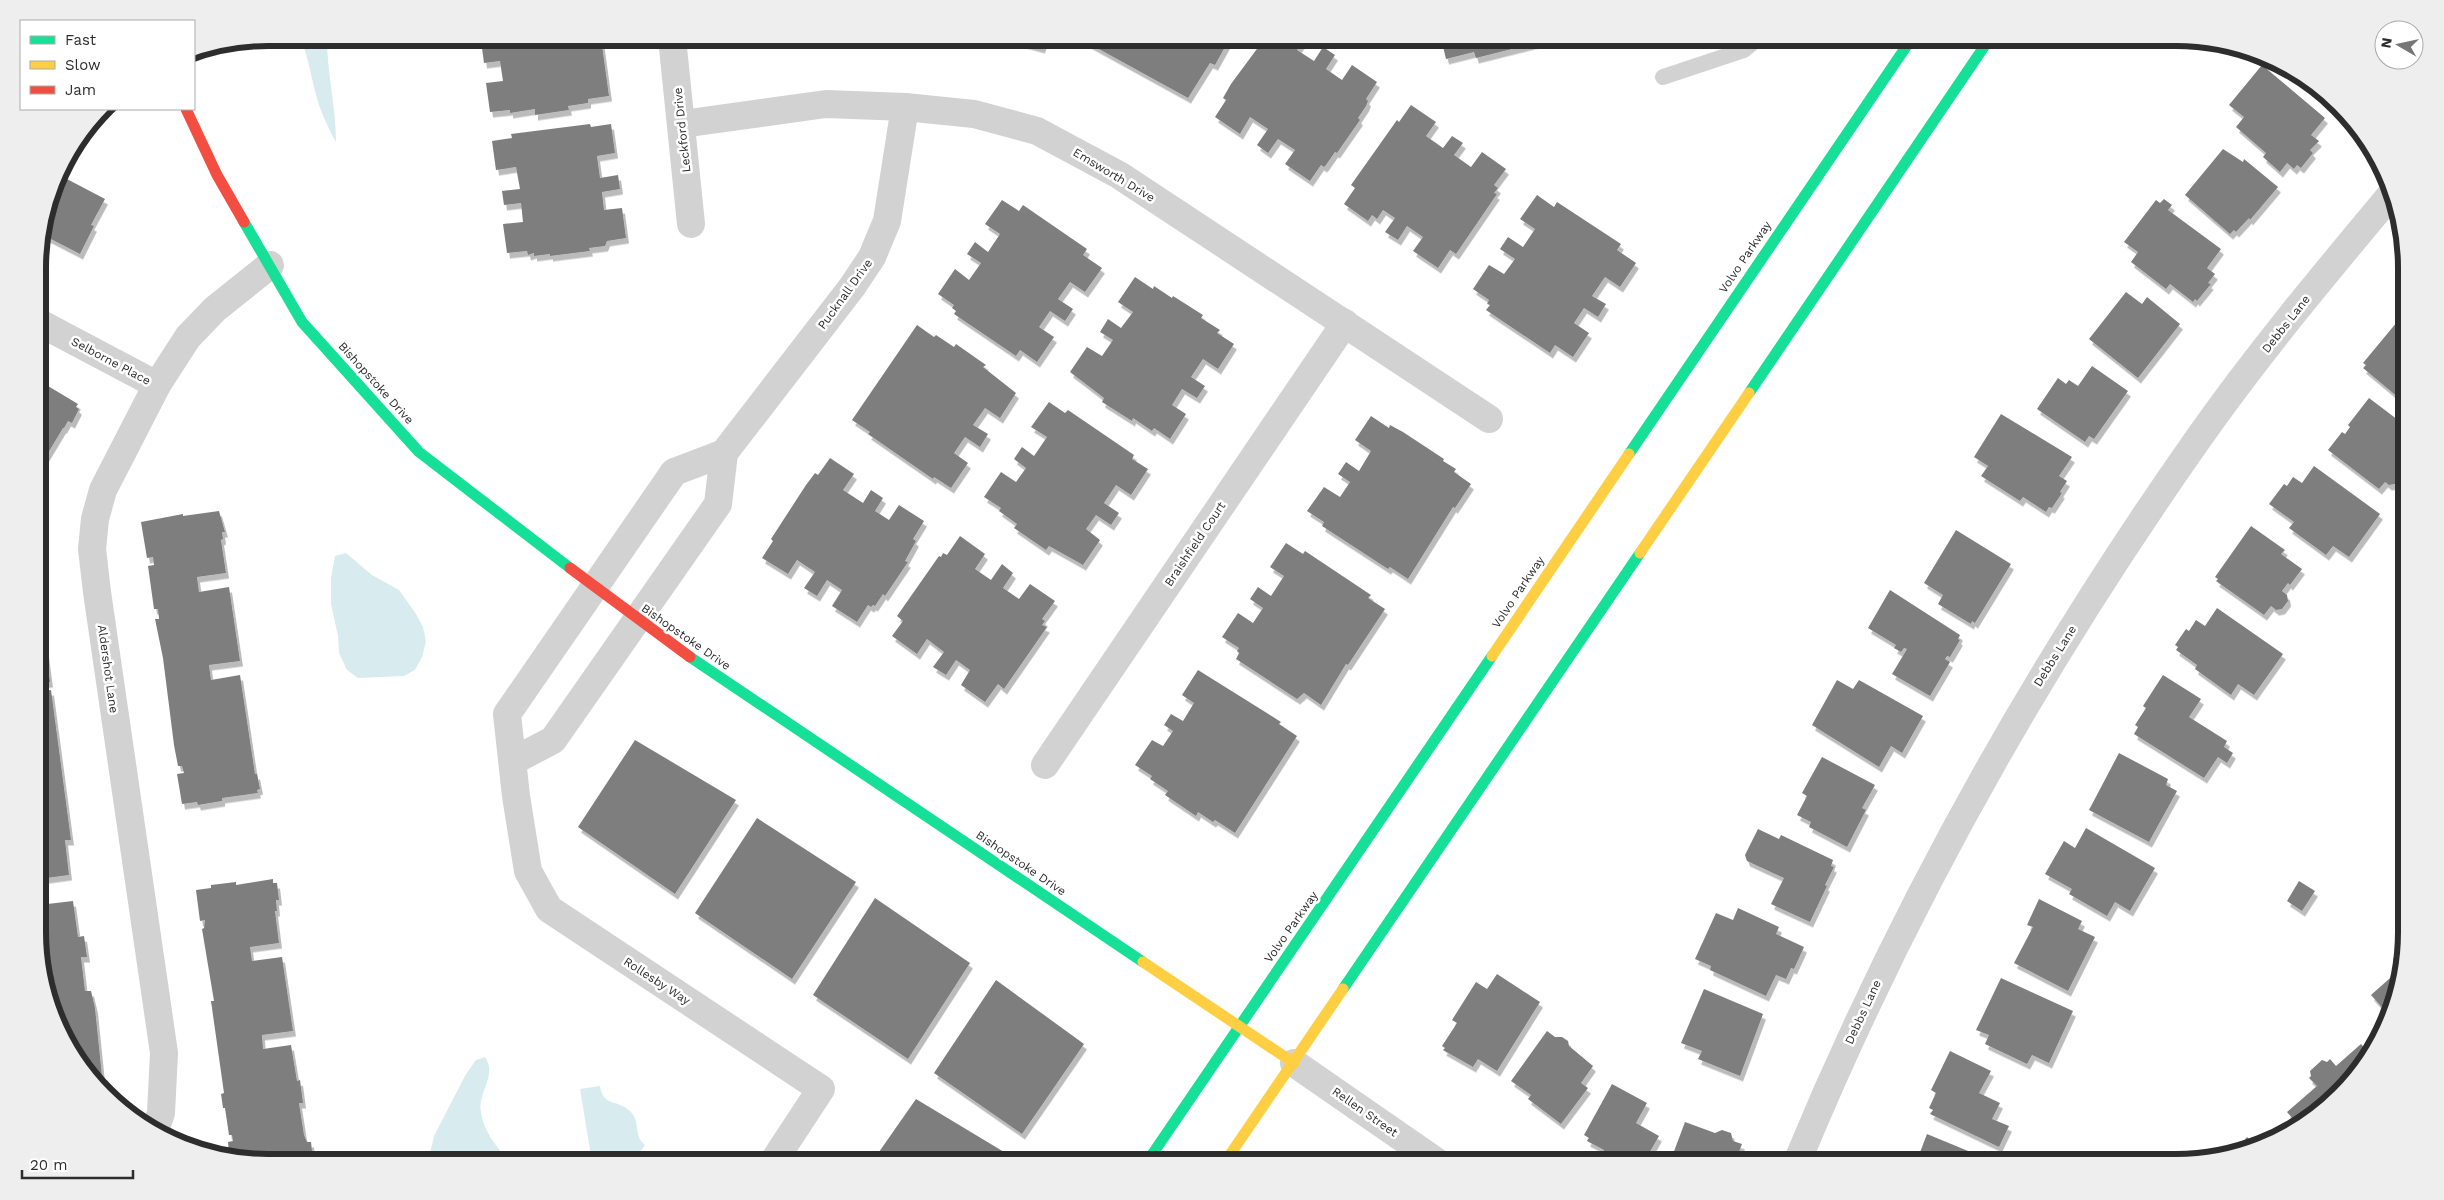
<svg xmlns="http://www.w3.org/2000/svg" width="2444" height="1200" font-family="'Work Sans',sans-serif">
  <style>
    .water { fill: #d8ecef }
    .building { fill: #7e7e7e; filter: url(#shadow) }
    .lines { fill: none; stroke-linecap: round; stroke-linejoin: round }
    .lane { stroke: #d2d2d2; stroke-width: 16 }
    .street { stroke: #d2d2d2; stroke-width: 28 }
    .fast { stroke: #16e098; stroke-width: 11 }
    .slow { stroke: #ffcf43; stroke-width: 11 }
    .jam { stroke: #f24e42; stroke-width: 11 }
    .labels { text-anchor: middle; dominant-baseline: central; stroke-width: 5; stroke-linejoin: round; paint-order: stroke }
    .street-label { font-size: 12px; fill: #2d2d2d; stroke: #fff }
    .rim { fill: none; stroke: #2d2d2d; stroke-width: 6 }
  </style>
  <defs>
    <filter id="shadow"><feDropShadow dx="3" dy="5.5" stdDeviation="0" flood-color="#0004"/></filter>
  </defs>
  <rect width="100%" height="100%" fill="#fff"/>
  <g class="water">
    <path d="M300 38H327C327 73 336 107 336 142 327 126 319 108 315 91 310 72 308 55 300 38Z"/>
    <polygon points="346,553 372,575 399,590 416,614 423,627 426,641 422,657 415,670 404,676 358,678 347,670 339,653 338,636 331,604 331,578 335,556"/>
    <path d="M485 1057C498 1075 477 1093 481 1112 484 1133 497 1146 509 1162H428L434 1136 466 1074 476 1060Z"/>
    <path d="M600 1086C603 1107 617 1099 630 1111 641 1121 633 1136 645 1145L633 1162 625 1159 613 1162H592L580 1089Z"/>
  </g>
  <g class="building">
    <polygon points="498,38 601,38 609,96 588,99 588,103 568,106 569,110 535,115 535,109 510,113 510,110 490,112 486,83 503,81 500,61 484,63 482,48 499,46"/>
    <polygon points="1013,38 1045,38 1042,48 1012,40"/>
    <polygon points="1091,38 1230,38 1215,65 1210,63 1188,98 1088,43"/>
    <polygon points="1265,38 1305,38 1297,50 1314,61 1323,47 1335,55 1326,69 1342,80 1352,65 1377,82 1366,99 1368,101 1366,106 1358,118 1360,120 1337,153 1335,152 1326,165 1324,167 1321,165 1310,181 1285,164 1295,150 1278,139 1268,153 1257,145 1268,129 1250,117 1240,134 1215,117 1226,100 1223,98 1231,84"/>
    <polygon points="1441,38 1543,38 1544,41 1476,58 1474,52 1446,59"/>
    <polygon points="2262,65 2325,118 2311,135 2319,141 2310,150 2313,153 2301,168 2297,165 2294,169 2287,163 2280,172 2263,157 2266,153 2236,127 2244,117 2229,105"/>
    <polygon points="1411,105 1436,122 1426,136 1443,148 1452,136 1463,143 1454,155 1471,167 1482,152 1506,169 1494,185 1498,188 1494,193 1497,194 1456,254 1450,250 1438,268 1413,251 1423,237 1407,226 1398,240 1385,232 1395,218 1383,210 1377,219 1372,215 1368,221 1344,204 1355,188 1351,185 1397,120 1399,122"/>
    <polygon points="590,124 591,127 611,124 615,153 597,156 600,178 618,175 620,189 602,192 604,210 622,208 626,238 607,241 605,246 589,248 590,251 550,256 550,254 534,256 534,253 528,255 527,251 507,253 503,224 523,222 521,203 504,205 502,191 520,189 516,167 496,170 492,141 512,138 511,134"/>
    <polygon points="2223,149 2243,162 2244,159 2278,187 2250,220 2249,218 2236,232 2234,230 2230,234 2185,195"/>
    <polygon points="65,178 105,199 91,225 94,226 80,254 43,235 55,190 57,186 60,188"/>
    <polygon points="1537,195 1554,207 1557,202 1621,244 1617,250 1636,263 1620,287 1605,277 1592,296 1606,304 1598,317 1584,308 1574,323 1589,333 1573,357 1555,345 1550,353 1486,310 1490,305 1487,304 1489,300 1473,289 1489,265 1504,274 1515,259 1500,249 1508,237 1523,247 1535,229 1520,219"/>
    <polygon points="2164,199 2172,205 2168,210 2221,249 2207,268 2215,274 2208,283 2211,284 2197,301 2195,299 2193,302 2170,284 2166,289 2131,262 2138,252 2124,242 2156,200 2160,203"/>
    <polygon points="1002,200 1019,211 1023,205 1087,249 1083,255 1102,268 1085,292 1070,282 1058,299 1073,309 1065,321 1050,311 1039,327 1054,337 1037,362 1020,350 1016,356 954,314 956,311 952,308 954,305 938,294 955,269 969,280 981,263 967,254 975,242 988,252 1000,234 985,224"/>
    <polygon points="1135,277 1153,289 1154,286 1172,298 1173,296 1203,315 1201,318 1220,330 1217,333 1234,344 1218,369 1203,359 1191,377 1205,386 1197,398 1182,389 1172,405 1186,414 1170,439 1154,428 1152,431 1133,418 1132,421 1102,402 1104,398 1070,372 1087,347 1102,356 1113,340 1100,332 1108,319 1121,328 1133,312 1118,302"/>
    <polygon points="2126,292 2142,304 2147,297 2180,324 2138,378 2089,339"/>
    <polygon points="2402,316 2405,318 2405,403 2363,368 2366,365 2363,363"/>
    <polygon points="917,325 934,337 936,335 954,347 956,344 986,365 983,367 1016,393 1000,418 985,408 973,425 988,434 980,447 965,437 954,453 968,463 951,488 934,477 933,479 868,434 870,432 852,420"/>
    <polygon points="2092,366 2128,391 2094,439 2089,436 2085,442 2037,409 2058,378 2066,384 2069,380 2078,386"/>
    <polygon points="38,380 78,404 76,407 79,409 72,423 68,421 64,428 63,428 45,458 38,455"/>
    <polygon points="2369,398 2402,423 2398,428 2405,433 2405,460 2399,468 2401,476 2395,484 2389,485 2385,482 2379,489 2328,450 2342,432 2345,434 2350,427 2348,425"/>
    <polygon points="1049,402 1065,413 1068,410 1134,455 1132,459 1148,469 1131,495 1116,485 1104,503 1119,513 1111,525 1096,515 1086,529 1100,540 1083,565 1049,546 1046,550 1014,528 1017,524 999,511 1001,508 984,497 1001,472 1016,482 1026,468 1014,459 1022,447 1034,456 1047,437 1031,427"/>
    <polygon points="2001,414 2072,457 2059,476 2067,481 2060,492 2062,493 2052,508 2049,507 2046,512 2023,497 2020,501 1981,476 1988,466 1974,457"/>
    <polygon points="1371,416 1389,428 1390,425 1403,432 1444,459 1443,461 1456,469 1454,472 1471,484 1455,508 1453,507 1408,579 1390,567 1388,569 1322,526 1324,522 1307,511 1324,487 1340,497 1350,482 1338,474 1346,462 1359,471 1371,451 1355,440"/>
    <polygon points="830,458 854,474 843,490 863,503 871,490 883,498 875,511 889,520 899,505 924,521 913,539 916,541 905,561 908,562 885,596 883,594 875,606 873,605 871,607 868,605 857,622 832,606 842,590 827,580 817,596 804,588 815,572 797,560 788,574 762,558 773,541 771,539 806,485 815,473 818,475"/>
    <polygon points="2314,466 2380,514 2349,557 2333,546 2326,555 2289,528 2294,522 2269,504 2284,484 2287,486 2293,477 2302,483"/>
    <polygon points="219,511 225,532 222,532 223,539 221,540 226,573 197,577 199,592 229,587 240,661 209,665 211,680 240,675 255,774 257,774 260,789 257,790 258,793 222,798 222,801 198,805 197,802 182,804 177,774 184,773 182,766 178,766 174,745 163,658 155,619 159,619 158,609 154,609 148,566 154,565 153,557 147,558 141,522 183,514 183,516"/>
    <polygon points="2251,526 2285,550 2281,554 2302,569 2290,585 2288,583 2282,591 2287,595 2288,601 2282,609 2276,610 2271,606 2264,615 2216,581 2218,579 2215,577"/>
    <polygon points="1956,530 2011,564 1975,623 1972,621 1971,624 1938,604 1943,595 1924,583"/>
    <polygon points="960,536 985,554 975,569 991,580 1002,564 1013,573 1003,588 1019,599 1030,584 1055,601 1042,619 1045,621 1042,625 1047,627 1004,689 998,684 985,702 961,685 970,670 956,660 946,675 933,667 944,652 927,639 917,654 892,636 903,621 897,616 939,556 941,557 943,553 947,555"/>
    <polygon points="1286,543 1303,554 1305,551 1371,595 1368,598 1385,609 1348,665 1346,664 1321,705 1304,693 1297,699 1236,659 1239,653 1237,651 1239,648 1222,637 1238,613 1253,623 1263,608 1250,599 1258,587 1271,596 1284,576 1270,567"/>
    <polygon points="1890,590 1960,635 1958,639 1960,640 1950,657 1947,656 1945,659 1950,662 1930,696 1892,674 1907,649 1904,648 1901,652 1894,648 1896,645 1868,628"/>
    <polygon points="2217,608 2283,654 2254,695 2238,684 2231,695 2195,669 2197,665 2176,650 2178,647 2175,645 2186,629 2189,631 2196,620 2205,626"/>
    <polygon points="39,652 46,652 50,682 42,683 44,691 51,690 71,840 65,840 69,875 39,879"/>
    <polygon points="1198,670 1281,722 1279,724 1297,736 1235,833 1215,820 1213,822 1198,812 1196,816 1165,795 1168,791 1150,779 1152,776 1135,765 1152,740 1163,746 1173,731 1164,725 1171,714 1183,721 1194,703 1182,695"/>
    <polygon points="2163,675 2201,699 2189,717 2227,741 2224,747 2233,753 2227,763 2218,757 2204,778 2134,734 2138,727 2135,725 2146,708 2143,706"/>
    <polygon points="1837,680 1853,689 1859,680 1923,716 1902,753 1891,746 1879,767 1812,725"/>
    <polygon points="635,740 736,800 675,894 578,827"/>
    <polygon points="2119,753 2168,779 2166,785 2177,791 2149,842 2089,810"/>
    <polygon points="1822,757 1875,785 1862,808 1866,810 1847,847 1809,827 1811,822 1797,815 1807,796 1802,793"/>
    <polygon points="757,818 856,882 792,979 695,913"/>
    <polygon points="2086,828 2155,868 2130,911 2115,902 2107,916 2069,894 2072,889 2045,874 2064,841 2075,848"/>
    <polygon points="1758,829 1779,839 1781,835 1833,860 1831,866 1834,867 1825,885 1827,886 1810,922 1771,904 1784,878 1747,861 1745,855"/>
    <polygon points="273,879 273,883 277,883 279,900 276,900 277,911 275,911 279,943 250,947 252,961 282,957 293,1031 262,1035 263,1049 291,1045 297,1081 300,1080 303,1103 299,1103 304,1135 307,1142 311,1142 313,1160 309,1161 310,1162 268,1163 229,1154 228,1142 233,1141 232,1135 229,1135 225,1108 223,1108 221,1094 224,1093 211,1001 214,1001 202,929 204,928 205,920 200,921 196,890 211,888 211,885 236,882 236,885"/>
    <polygon points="2299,881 2315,891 2302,911 2287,901"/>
    <polygon points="875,898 970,963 908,1059 813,995"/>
    <polygon points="2039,899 2082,921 2078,929 2095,937 2068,991 2014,963 2033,927 2027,925"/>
    <polygon points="73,901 78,937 84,936 87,957 81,957 85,991 91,991 95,1008 103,1086 85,1072 55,1020 40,963 40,959 42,958 39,905"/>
    <polygon points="1738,908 1779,927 1776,934 1804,947 1794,969 1791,968 1786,979 1776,975 1766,996 1710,970 1711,966 1695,959 1716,913 1733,920"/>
    <polygon points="2403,947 2399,965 2393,959"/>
    <polygon points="2398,971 2388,1014 2371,995"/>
    <polygon points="1497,974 1540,1002 1497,1071 1478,1059 1473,1067 1443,1050 1445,1048 1442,1046 1457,1023 1452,1020 1476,982 1487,989"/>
    <polygon points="2001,978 2073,1011 2049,1063 2032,1055 2027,1064 1985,1044 1989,1035 1976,1030"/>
    <polygon points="996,980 1084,1044 1022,1134 934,1073"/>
    <polygon points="1704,989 1763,1014 1740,1076 1698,1059 1702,1051 1681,1043"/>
    <polygon points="1547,1031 1555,1037 1562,1037 1568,1041 1569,1046 1593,1066 1581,1083 1588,1088 1561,1124 1528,1099 1531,1095 1511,1081"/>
    <polygon points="2361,1044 2370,1054 2350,1084 2299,1126 2287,1112 2317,1086 2309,1078 2311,1076 2310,1071 2322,1060 2327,1062 2330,1059 2336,1066"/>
    <polygon points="1950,1051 1991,1071 1979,1093 2000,1103 1992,1119 2009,1126 1999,1147 1930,1114 1933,1110 1929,1108 1936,1093 1931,1090"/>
    <polygon points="1612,1084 1647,1103 1636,1123 1659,1136 1644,1162 1618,1162 1602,1154 1604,1150 1587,1141 1589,1138 1584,1135"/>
    <polygon points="916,1099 1014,1158 1011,1162 872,1162"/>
    <polygon points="1685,1122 1715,1133 1722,1130 1731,1133 1733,1141 1742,1144 1735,1162 1670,1162"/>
    <polygon points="1927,1134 1985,1158 1983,1162 1900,1162 1901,1160 1905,1161 1909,1151 1919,1155"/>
    <polygon points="2247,1137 2258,1147 2233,1154"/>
  </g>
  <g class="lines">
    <polyline class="lane" points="1663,77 1744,50 1758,38"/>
    <g class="street">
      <polyline points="672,38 691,224"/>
      <polyline points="682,124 826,104 905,107 974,114 1037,131 1119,175 1489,419"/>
      <polyline points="38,322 157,385"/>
      <polyline points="724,453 674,472 507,714 516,796 528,871 549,909 821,1089 773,1162"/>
      <polyline points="513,761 553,740 718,504 724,453 852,287 872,257 887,221 905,107"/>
      <polyline points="1045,765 1345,323"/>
      <polyline points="1294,1063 1437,1162"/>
      <polyline points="155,1130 161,1113 164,1053 97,592 92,549 95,519 103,490 157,385 188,337 215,309 270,265"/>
      <path d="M1797 1162C1903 906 2039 665 2198 439 2257 355 2323 276 2389 197"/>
    </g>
    <g class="fast">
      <polyline points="244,222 302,322 419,452 570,568"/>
      <polyline points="1749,393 1990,38"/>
      <polyline points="1629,454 1912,38"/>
      <polyline points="690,657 1143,962"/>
      <polyline points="1343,989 1640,553"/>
      <polyline points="1147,1162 1492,656"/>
    </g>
    <g class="slow">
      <polyline points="1640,553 1749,393"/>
      <polyline points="1492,656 1629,454"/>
      <polyline points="1143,962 1294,1063"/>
      <polyline points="1225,1162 1343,989"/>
    </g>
    <g class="jam">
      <polyline points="186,109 217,175 244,222"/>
      <polyline points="570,568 690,657"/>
    </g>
  </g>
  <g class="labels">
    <g class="street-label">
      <text transform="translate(682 130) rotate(-96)">Leckford Drive</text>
      <text transform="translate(1114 175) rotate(31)">Emsworth Drive</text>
      <text transform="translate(1745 257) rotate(-56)">Volvo Parkway</text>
      <text transform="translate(845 294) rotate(-54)">Pucknall Drive</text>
      <text transform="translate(2286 324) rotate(-52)">Debbs Lane</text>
      <text transform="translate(111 361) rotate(28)">Selborne Place</text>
      <text transform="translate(376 383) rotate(48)">Bishopstoke Drive</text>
      <text transform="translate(1195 544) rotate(-56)">Braishfield Court</text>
      <text transform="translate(1518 592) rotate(-56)">Volvo Parkway</text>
      <text transform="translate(686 637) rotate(35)">Bishopstoke Drive</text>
      <text transform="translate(2055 656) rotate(-58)">Debbs Lane</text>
      <text transform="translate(108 669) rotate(82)">Aldershot Lane</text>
      <text transform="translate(1021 863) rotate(34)">Bishopstoke Drive</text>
      <text transform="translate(1291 927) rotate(-55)">Volvo Parkway</text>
      <text transform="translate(657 981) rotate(33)">Rollesby Way</text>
      <text transform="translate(1863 1012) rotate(-65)">Debbs Lane</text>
      <text transform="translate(1365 1112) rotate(35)">Rellen Street</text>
    </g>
  </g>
  <path d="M0 0H2444V1200H0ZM268 46H2176A222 222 0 0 1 2398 268V932A222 222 0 0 1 2176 1154H268A222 222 0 0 1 46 932V268A222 222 0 0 1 268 46Z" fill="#eee" fill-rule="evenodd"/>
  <path class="rim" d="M268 46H2176A222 222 0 0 1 2398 268V932A222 222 0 0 1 2176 1154H268A222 222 0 0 1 46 932V268A222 222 0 0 1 268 46Z"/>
  <rect x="20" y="20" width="175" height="90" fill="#ffffff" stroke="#ababab"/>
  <rect x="30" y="36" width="25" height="8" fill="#16e098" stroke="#ababab"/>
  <text x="65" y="45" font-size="15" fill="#2d2d2d">Fast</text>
  <rect x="30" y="61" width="25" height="8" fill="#ffcf43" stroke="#ababab"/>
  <text x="65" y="70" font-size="15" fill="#2d2d2d">Slow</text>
  <rect x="30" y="86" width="25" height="8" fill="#f24e42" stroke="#ababab"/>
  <text x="65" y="95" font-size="15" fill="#2d2d2d">Jam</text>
  <g transform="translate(2399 45) rotate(279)"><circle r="24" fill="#ffffff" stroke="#ababab"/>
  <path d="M0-4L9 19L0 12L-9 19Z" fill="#767676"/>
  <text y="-8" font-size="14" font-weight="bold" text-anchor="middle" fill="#2d2d2d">N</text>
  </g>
  <path d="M22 1170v8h111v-8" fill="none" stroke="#2d2d2d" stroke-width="2.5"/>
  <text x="30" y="1170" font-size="15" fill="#2d2d2d" stroke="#ffffff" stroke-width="4" paint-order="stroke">20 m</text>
</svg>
